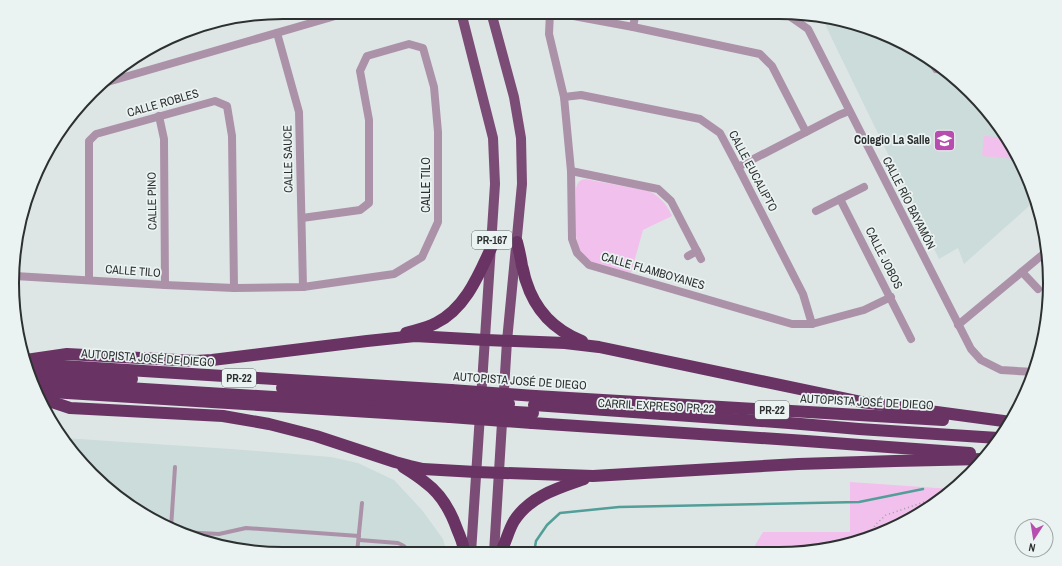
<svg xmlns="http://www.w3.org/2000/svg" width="1062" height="566" font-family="'Archivo Narrow',sans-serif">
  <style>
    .built { fill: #cbdcda }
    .green { fill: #f2c0ec }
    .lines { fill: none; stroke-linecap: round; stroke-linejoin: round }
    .stream { stroke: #529e98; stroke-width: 2.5 }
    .path { stroke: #9aa09f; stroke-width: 1.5; stroke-dasharray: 1 3; stroke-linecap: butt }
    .lane { stroke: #ac92a9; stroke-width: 4 }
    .street { stroke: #ac92a9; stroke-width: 8 }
    .primary { stroke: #7b4d76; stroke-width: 10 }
    .highway { stroke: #693464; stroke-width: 12 }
    .highway-bridge { stroke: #693464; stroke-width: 12 }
    .labels { text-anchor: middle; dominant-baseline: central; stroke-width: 3.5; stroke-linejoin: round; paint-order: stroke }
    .shield { fill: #ebf3f2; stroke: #666a6a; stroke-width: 1 }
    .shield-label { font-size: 11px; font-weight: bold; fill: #2d3030 }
    .street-label { font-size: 12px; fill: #2d3030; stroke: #ebf3f2 }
    .poi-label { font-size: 12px; font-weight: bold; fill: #2d3030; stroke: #ebf3f2; text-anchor: end }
    .rim { fill: none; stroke: #2d3030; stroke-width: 2 }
  </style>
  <rect width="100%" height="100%" fill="#dee6e5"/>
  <g class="built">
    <polygon points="822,17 849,21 914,48 958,79 994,118 1022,163 1036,200 964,264 958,248 939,259 832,39"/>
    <polygon points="64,438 231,449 331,457 358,463 394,480 422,510 443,539 447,553 266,553 213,545 148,518 79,462"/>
  </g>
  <g class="green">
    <polygon points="984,136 1006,138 1018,156 1017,159 982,156"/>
    <path d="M585 179 649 191C661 197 667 205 672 216L643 230 631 273 591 263 585 258 579 249 576 236V189C577 183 579 180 585 179Z"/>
    <polygon points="850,482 952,489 936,503 923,510 920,513 866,540 814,552 751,552 763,532 850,532"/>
  </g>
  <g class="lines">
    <polyline class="stream" points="534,553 536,541 547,525 560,513 619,507 859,502 923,489"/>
    <g class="path">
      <polyline points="870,538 875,525 886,515 930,500 936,500 938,502"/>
      <polyline points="774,552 789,550 795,552"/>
    </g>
    <g class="lane">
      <polyline points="934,62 933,68 935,71 948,72"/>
      <polyline points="171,528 175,467"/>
      <polyline points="182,532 219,534 246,528 359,536"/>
      <path d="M359 540 398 543C403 545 407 547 407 553"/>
      <polyline points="357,553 362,503"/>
    </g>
    <g class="street">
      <polyline points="550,12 549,34 564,97 571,171 572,239 577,253 589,265 792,324 812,324 864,310 891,297"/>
      <polyline points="552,12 633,27 760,54 772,66 806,132"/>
      <polyline points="785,13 808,29 971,349 981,360 1001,370 1035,372"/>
      <polyline points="515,16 549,12"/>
      <polyline points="633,27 636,12"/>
      <polyline points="277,33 299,112 303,287"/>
      <polyline points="104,83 349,12"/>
      <polyline points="564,97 581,95 700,119 720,133 738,167 803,294 812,324"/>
      <polyline points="159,116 164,139 165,285"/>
      <polyline points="738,167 839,115 849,111"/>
      <polyline points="571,171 658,189 671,201 701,259"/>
      <polyline points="840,199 911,339"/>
      <polyline points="816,211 864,187"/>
      <polyline points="688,256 697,251"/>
      <polyline points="1022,272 1038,289"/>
      <polyline points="15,276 165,285 234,288 303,287 394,274 422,257 438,222 438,132 434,87 423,48 409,44 367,56 360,71 369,120 369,203 360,210 302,218"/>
      <polyline points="89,280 89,141 96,134 215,101 227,106 232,136 234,288"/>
      <polyline points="958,325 1047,251"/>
    </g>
    <g class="primary">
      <polyline points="461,12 493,138 495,184 471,553"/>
      <polyline points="491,12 514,97 521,138 522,184 507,341 494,553"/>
    </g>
    <g class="highway">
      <path d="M517 242C519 250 521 258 522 266 524 271 524 276 526 281 535 310 554 330 582 341"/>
      <path d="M406 333C416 330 427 328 436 323 466 308 479 274 492 246"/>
      <polyline points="26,360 67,354 196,361 212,360 367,341 415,336 486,340 565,343 599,347 862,402 1011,422"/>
      <polyline points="31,364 451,390"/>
      <polyline points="29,373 132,379"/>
      <polyline points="32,382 451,408"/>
      <polyline points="282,388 452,400"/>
      <polyline points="35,391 450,417"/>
      <polyline points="535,396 943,420"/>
      <polyline points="40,398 70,408 223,416 269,424 316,436 395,462 410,466 423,469 476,472 593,476 798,464 895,461 983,459"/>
      <polyline points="534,405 789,423 859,429 998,438"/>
      <polyline points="532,423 806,441 970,453"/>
      <path d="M403 467C411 472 419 477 426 483 441 494 451 512 457 529 460 537 464 544 464 553"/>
      <path d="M500 553C506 543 508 531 514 521 530 496 558 488 584 479"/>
    </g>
    <g class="highway-bridge">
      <polyline points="451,390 535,396"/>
      <polyline points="452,400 509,404"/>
      <polyline points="451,408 533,413"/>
      <polyline points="450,417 532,423"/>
    </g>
  </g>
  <defs>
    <symbol id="school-square" viewBox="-11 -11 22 22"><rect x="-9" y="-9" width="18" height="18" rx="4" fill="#b74daf" stroke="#ebf3f2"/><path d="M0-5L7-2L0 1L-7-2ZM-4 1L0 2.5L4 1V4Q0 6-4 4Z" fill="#fff"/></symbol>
  </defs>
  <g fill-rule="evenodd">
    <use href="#school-square" x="932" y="128" width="25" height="25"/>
  </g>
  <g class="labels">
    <g class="shield">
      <rect x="472" y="231" width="40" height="18" rx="3"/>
      <rect x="222" y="369" width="34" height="18" rx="3"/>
      <rect x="755" y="401" width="34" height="18" rx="3"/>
    </g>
    <g class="shield-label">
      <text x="492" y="240">PR-167</text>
      <text x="239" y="378">PR-22</text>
      <text x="772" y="410">PR-22</text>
    </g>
    <g class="street-label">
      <text transform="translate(163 103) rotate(-16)">CALLE ROBLES</text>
      <text transform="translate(288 159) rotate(-91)">CALLE SAUCE</text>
      <text transform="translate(753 171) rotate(62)">CALLE EUCALIPTO</text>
      <text transform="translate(426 185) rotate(-90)">CALLE TILO</text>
      <text transform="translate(152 201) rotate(-91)">CALLE PINO</text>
      <text transform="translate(909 203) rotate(63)">CALLE RÍO BAYAMÓN</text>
      <text transform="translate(884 258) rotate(63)">CALLE JOBOS</text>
      <text transform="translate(133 271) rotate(4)">CALLE TILO</text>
      <text transform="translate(653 271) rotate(16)">CALLE FLAMBOYANES</text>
      <text transform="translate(148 358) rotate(4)">AUTOPISTA JOSÉ DE DIEGO</text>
      <text transform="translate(520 381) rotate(4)">AUTOPISTA JOSÉ DE DIEGO</text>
      <text transform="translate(867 402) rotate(3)">AUTOPISTA JOSÉ DE DIEGO</text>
      <text transform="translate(656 406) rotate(3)">CARRIL EXPRESO PR-22</text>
    </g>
    <g class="poi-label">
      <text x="930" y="140">Colegio La Salle</text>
    </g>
  </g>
  <path d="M0 0H1062V566H0ZM283 19H779A264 264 0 0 1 1043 283V283A264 264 0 0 1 779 547H283A264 264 0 0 1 19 283V283A264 264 0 0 1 283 19Z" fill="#ebf3f2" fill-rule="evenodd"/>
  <path class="rim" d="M283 19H779A264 264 0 0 1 1043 283V283A264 264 0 0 1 779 547H283A264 264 0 0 1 19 283V283A264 264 0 0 1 283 19Z"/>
  <g transform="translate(1034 538) rotate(192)"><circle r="19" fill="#ebf3f2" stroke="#9fa5a4"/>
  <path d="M0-3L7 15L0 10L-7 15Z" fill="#b74daf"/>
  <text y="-6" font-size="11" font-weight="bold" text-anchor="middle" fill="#2d3030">N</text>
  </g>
</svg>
